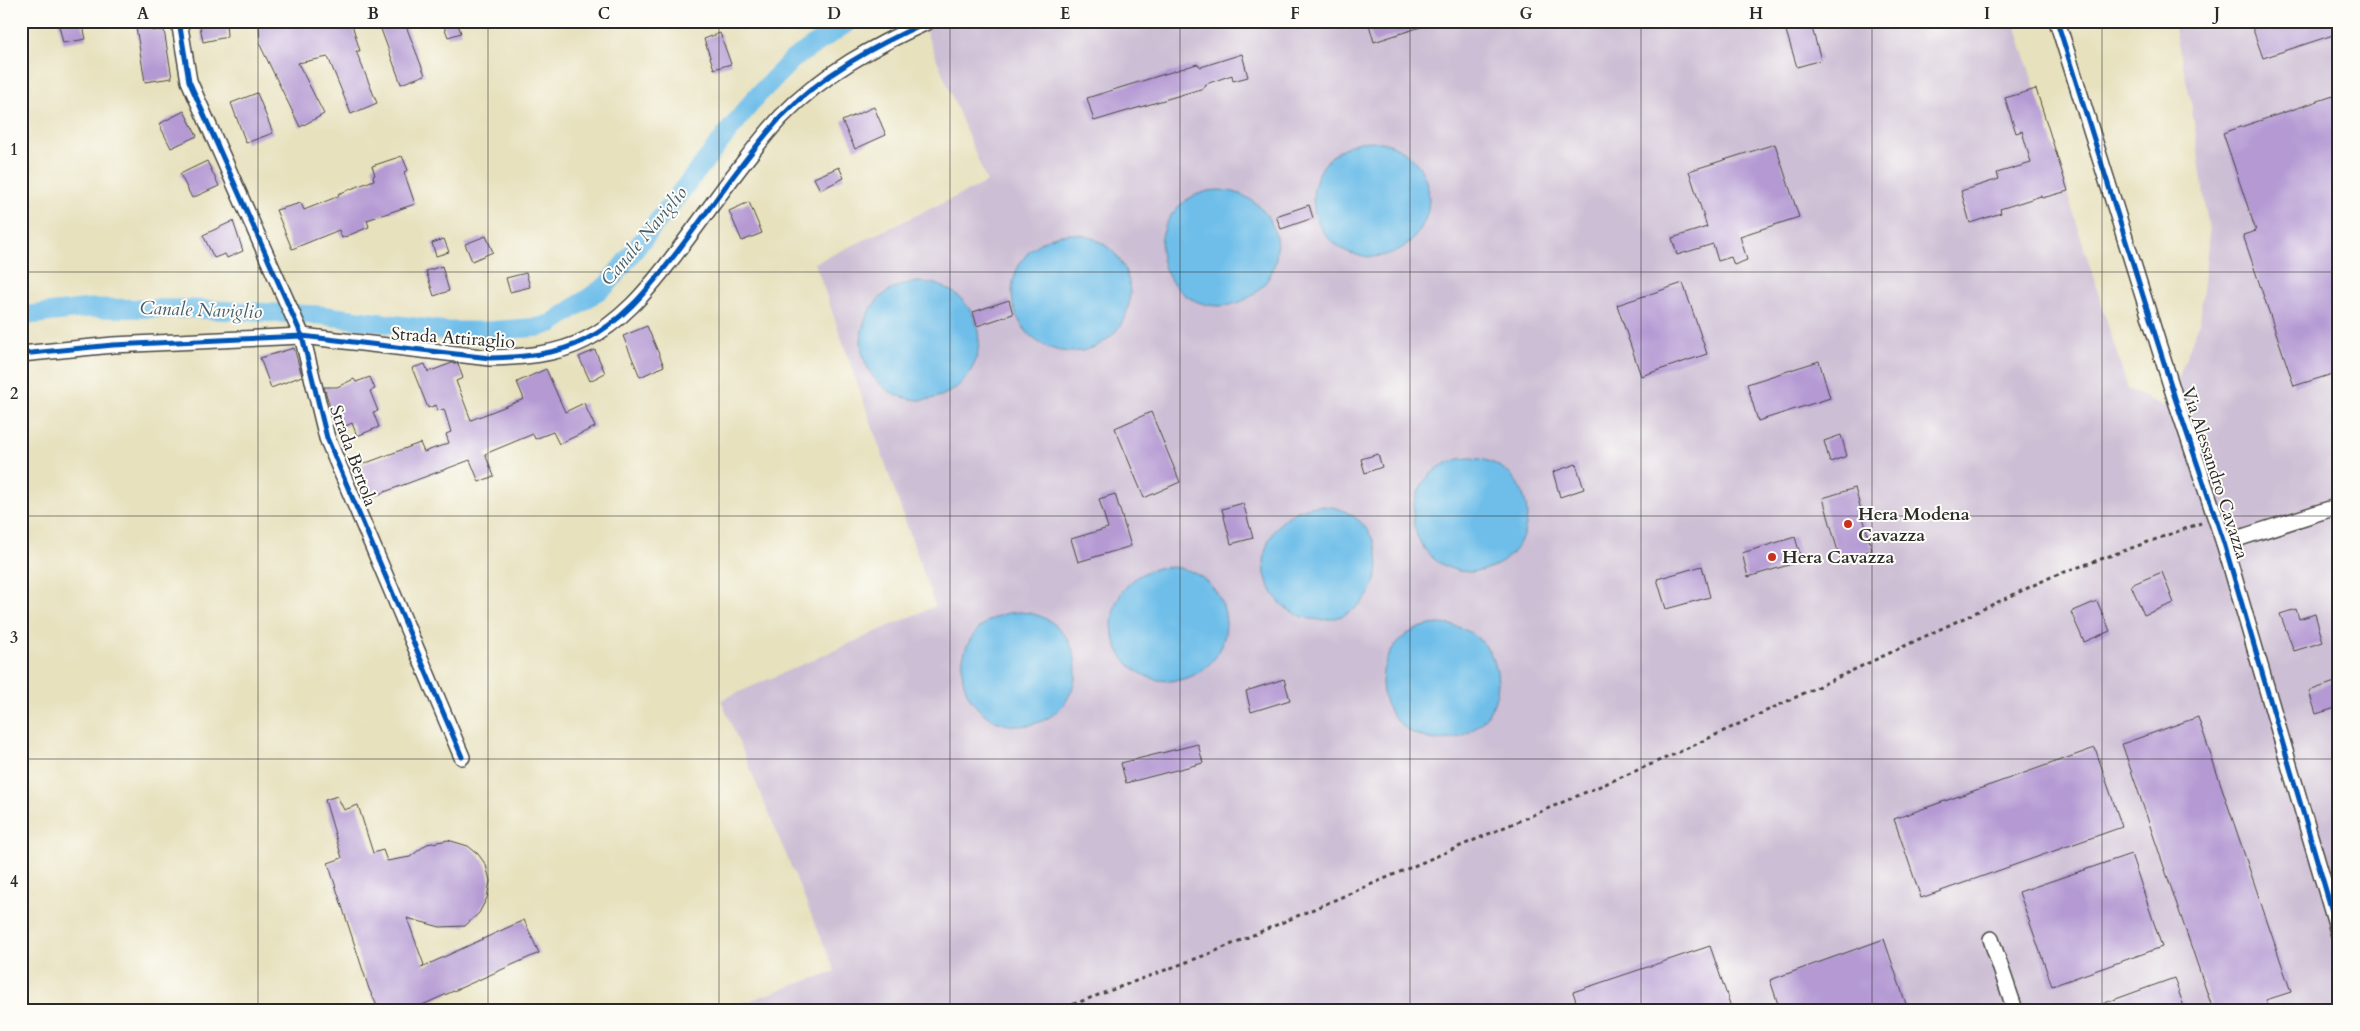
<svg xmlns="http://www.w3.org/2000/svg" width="2360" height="1031" font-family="Cardo,serif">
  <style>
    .industrial { fill: #ccbed4 }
    .water { fill: #6ebee9; stroke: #4c748a }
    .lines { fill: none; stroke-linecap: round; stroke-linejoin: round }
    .canal { stroke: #6ebee9; stroke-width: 19 }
    .building { fill: #b499d3 }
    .street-casing { stroke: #474641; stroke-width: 18 }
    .path { stroke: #474641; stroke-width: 3; stroke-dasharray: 4 4; stroke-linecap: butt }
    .street { stroke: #fff; stroke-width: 15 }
    .cycleway-casing { stroke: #fdfcf7; stroke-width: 8 }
    .cycleway { stroke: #0057b8; stroke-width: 5 }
    .grid { fill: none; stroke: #2b2b2b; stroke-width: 1; stroke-opacity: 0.55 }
    .poi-dot { fill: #c8321e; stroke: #fdfcf7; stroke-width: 2 }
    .labels { text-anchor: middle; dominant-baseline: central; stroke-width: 4; stroke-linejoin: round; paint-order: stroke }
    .street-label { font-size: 18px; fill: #2b2b2b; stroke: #fdfcf7 }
    .poi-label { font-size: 18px; font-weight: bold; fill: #2b2b2b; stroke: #fdfcf7; text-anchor: start }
    .water-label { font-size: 19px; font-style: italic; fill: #425e6e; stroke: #fdfcf7 }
    .neatline { fill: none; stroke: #2b2b2b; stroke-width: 2 }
    .grid-label { font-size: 16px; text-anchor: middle; font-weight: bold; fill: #2b2b2b }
  </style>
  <rect width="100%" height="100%" fill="#fdfcf7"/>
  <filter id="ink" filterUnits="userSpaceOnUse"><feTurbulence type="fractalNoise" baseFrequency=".02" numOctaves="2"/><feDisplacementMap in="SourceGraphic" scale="10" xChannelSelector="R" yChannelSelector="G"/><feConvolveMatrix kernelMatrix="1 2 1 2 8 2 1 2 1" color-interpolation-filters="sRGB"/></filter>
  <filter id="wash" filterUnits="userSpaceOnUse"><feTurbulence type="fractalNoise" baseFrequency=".0096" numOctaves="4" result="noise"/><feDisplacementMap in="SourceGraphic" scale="20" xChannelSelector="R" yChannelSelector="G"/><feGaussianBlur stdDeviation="1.12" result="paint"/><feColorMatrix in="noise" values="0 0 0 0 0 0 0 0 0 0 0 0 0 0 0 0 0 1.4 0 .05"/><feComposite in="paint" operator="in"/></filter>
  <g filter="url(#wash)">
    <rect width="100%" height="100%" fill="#e7e1be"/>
    <polygon class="industrial" points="946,21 2014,21 2128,389 2167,408 2200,320 2209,232 2191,102 2173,21 2339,21 2339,1010 722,1010 835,971 721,700 935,606 815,263 987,182 925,30"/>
    <g class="water">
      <circle cx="1371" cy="199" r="58"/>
      <circle cx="1219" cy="248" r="58"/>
      <circle cx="1071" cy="293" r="59"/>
      <circle cx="920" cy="341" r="59"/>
      <circle cx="1470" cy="515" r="57"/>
      <circle cx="1321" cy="563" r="57"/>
      <circle cx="1169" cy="624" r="57"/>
      <circle cx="1019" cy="669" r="57"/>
      <circle cx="1440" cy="682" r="58"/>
    </g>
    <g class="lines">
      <polyline class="canal" points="21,316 89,308 195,309 319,315 447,331 486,331 540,327 552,323 607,285 755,98 793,59 850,21"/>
    </g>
    <g id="blocks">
      <g class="building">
        <polygon points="58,21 82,21 86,39 63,43"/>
        <polygon points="135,21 151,21 152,31 164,30 172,78 145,82"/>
        <polygon points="199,21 226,21 227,37 203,42"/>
        <polygon points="259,21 351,21 360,51 356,51 377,103 351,114 328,57 298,63 324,114 300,127 260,45"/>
        <polygon points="378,21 404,21 425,75 401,84"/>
        <polygon points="442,21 457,21 461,33 448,37"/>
        <polygon points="1368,21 1430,21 1430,24 1374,42"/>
        <polygon points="1783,21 1810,21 1821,60 1797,67"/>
        <polygon points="2250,21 2339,21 2339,33 2263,58"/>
        <polygon points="720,33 731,64 714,69 704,39"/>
        <polygon points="1242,54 1248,77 1233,81 1232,75 1206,84 1204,88 1094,121 1087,98 1197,64 1201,67"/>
        <polygon points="2036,89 2068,191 2042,198 2041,196 2000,209 2001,213 1970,223 1961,191 1999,179 1997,173 2031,163 2022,131 2016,133 2005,98"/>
        <polygon points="257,93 273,133 246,143 231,103"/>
        <polygon points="2339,94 2339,372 2294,386 2243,235 2256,231 2223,133"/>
        <polygon points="874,107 886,135 855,149 842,121"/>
        <polygon points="184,111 197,136 171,148 159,124"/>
        <polygon points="1775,144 1799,217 1740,236 1747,260 1734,265 1731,257 1718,261 1713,244 1677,255 1672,238 1707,227 1689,171"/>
        <polygon points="402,156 408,170 404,172 415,204 367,220 369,227 342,238 339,230 292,249 276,210 301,203 304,210 339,196 338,194 374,180 373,176 375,175 372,166"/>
        <polygon points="207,161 219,186 192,198 180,174"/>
        <polygon points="839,167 844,178 820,190 814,178"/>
        <polygon points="749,202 762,233 742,241 729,211"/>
        <polygon points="1309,205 1313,218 1281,229 1276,216"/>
        <polygon points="233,221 243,251 227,258 225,254 214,258 203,235"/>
        <polygon points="486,236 493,252 472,261 465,244"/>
        <polygon points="444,239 449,252 436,256 432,243"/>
        <polygon points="442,266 449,291 434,296 426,271"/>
        <polygon points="526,273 530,287 510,292 506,278"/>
        <polygon points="1683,283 1707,354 1641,376 1617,305"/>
        <polygon points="1009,300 1013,314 977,326 973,312"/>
        <polygon points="647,326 664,366 640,377 623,336"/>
        <polygon points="294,348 302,376 271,388 260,358"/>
        <polygon points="595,350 605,373 590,381 579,357"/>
        <polygon points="1819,361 1830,398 1758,421 1747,384"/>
        <polygon points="452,363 458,364 463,378 456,381 471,420 524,399 517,382 546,369 565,412 584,403 595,427 559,444 553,432 535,439 533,434 485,454 494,476 479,482 470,460 371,497 358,466 420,443 424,452 449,443 446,434 451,432 444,409 438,411 436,405 428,408 412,368 425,364 428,372"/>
        <polygon points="370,377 375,389 370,391 378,411 373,412 379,427 357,436 352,423 337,430 324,387 337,387 354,379 356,382"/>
        <polygon points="1151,412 1180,482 1144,498 1115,428"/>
        <polygon points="1841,435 1847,456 1830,462 1824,441"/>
        <polygon points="1378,454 1382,467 1365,473 1361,459"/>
        <polygon points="1576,464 1584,489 1560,497 1553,472"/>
        <polygon points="1855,488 1872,550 1840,559 1823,498"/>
        <polygon points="1115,494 1131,546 1078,562 1071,539 1108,528 1099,499"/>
        <polygon points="1243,503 1253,538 1231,544 1222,509"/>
        <polygon points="1795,537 1802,561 1748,577 1742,553"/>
        <polygon points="1702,566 1710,597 1666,609 1657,579"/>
        <polygon points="2162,572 2174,603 2144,615 2131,585"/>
        <polygon points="2097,601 2110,631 2084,642 2071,612"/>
        <polygon points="2296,609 2299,619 2315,614 2323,642 2294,651 2280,614"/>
        <polygon points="1284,679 1290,700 1251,712 1246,691"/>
        <polygon points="2335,682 2339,693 2339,707 2316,714 2309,691"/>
        <polygon points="2198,717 2291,992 2266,1000 2269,1010 2213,1010 2122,744"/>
        <polygon points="1198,744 1203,763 1126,783 1121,763"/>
        <polygon points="2095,748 2122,827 1921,898 1894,819"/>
        <polygon points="337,796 344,810 358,805 373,853 383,850 387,861 410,857 427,844 448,840 468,846 478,854 486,865 490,881 487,898 479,913 465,926 440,927 407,918 424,965 420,968 524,920 539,953 411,1010 379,1010 369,989 328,863 342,858 325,800"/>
        <polygon points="2131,854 2162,947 2052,986 2019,892"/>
        <polygon points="1884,939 1908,1010 1780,1010 1770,980"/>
        <polygon points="1710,946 1732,1010 1579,1010 1573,992"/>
        <polygon points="2174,978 2185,1010 2091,1010 2091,1008"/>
      </g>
    </g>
  </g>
  <g filter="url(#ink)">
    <use href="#blocks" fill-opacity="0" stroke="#474641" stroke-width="1"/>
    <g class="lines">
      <defs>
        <g id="street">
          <polyline points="179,21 189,81 302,336 327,438 462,757"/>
          <polyline points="2057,21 2175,398 2224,543 2339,935"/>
          <path d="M21 354 113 345 302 336 490 358C522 357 556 355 585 340 621 322 646 292 670 261 707 214 741 161 781 117 822 74 876 45 929 21"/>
          <polyline points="2224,543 2339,506"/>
          <polyline points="1991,939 2015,1010"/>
        </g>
      </defs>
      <use href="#street" class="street-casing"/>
      <polyline class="path" points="1058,1010 1211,953 1675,754 2051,577 2201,523"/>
      <use href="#street" class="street"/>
      <defs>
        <g id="cycleway">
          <polyline points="179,21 189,81 302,336 327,438 462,757"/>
          <polyline points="2057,21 2175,398 2224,543 2339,935"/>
          <path d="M21 354 113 345 302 336 490 358C522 357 556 355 585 340 621 322 646 292 670 261 707 214 741 161 781 117 822 74 876 45 929 21"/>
        </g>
      </defs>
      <use href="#cycleway" class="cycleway-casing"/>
      <use href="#cycleway" class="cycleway"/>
    </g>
  </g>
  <path class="grid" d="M258 21V1010M488 21V1010M719 21V1010M950 21V1010M1180 21V1010M1410 21V1010M1641 21V1010M1872 21V1010M2102 21V1010M21 272H2339M21 516H2339M21 759H2339"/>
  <g class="poi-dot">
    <circle cx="1848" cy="524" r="5"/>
    <circle cx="1772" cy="557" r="5"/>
  </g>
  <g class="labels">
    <g class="street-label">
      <text transform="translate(453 338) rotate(4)">Strada Attiraglio</text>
      <text transform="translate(353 456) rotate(70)">Strada Bertola</text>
      <text transform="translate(2215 473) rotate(72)">Via Alessandro Cavazza</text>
    </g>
    <g class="poi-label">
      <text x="1858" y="514">Hera Modena<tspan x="1858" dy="21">Cavazza</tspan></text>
      <text x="1782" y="557">Hera Cavazza</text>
    </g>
    <g class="water-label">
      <text transform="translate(644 236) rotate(-50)">Canale Naviglio</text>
      <text transform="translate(201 310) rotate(2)">Canale Naviglio</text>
    </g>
  </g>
  <rect width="2360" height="1031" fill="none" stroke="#fdfcf7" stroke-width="55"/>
  <rect x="28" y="28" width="2304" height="976" class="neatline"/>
  <g class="grid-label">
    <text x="143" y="19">A</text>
    <text x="373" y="19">B</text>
    <text x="604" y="19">C</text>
    <text x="834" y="19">D</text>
    <text x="1065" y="19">E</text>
    <text x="1295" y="19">F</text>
    <text x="1526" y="19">G</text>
    <text x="1756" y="19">H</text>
    <text x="1987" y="19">I</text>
    <text x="2217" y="19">J</text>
    <text x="14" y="155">1</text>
    <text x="14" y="399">2</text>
    <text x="14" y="643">3</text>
    <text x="14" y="887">4</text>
  </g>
</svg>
